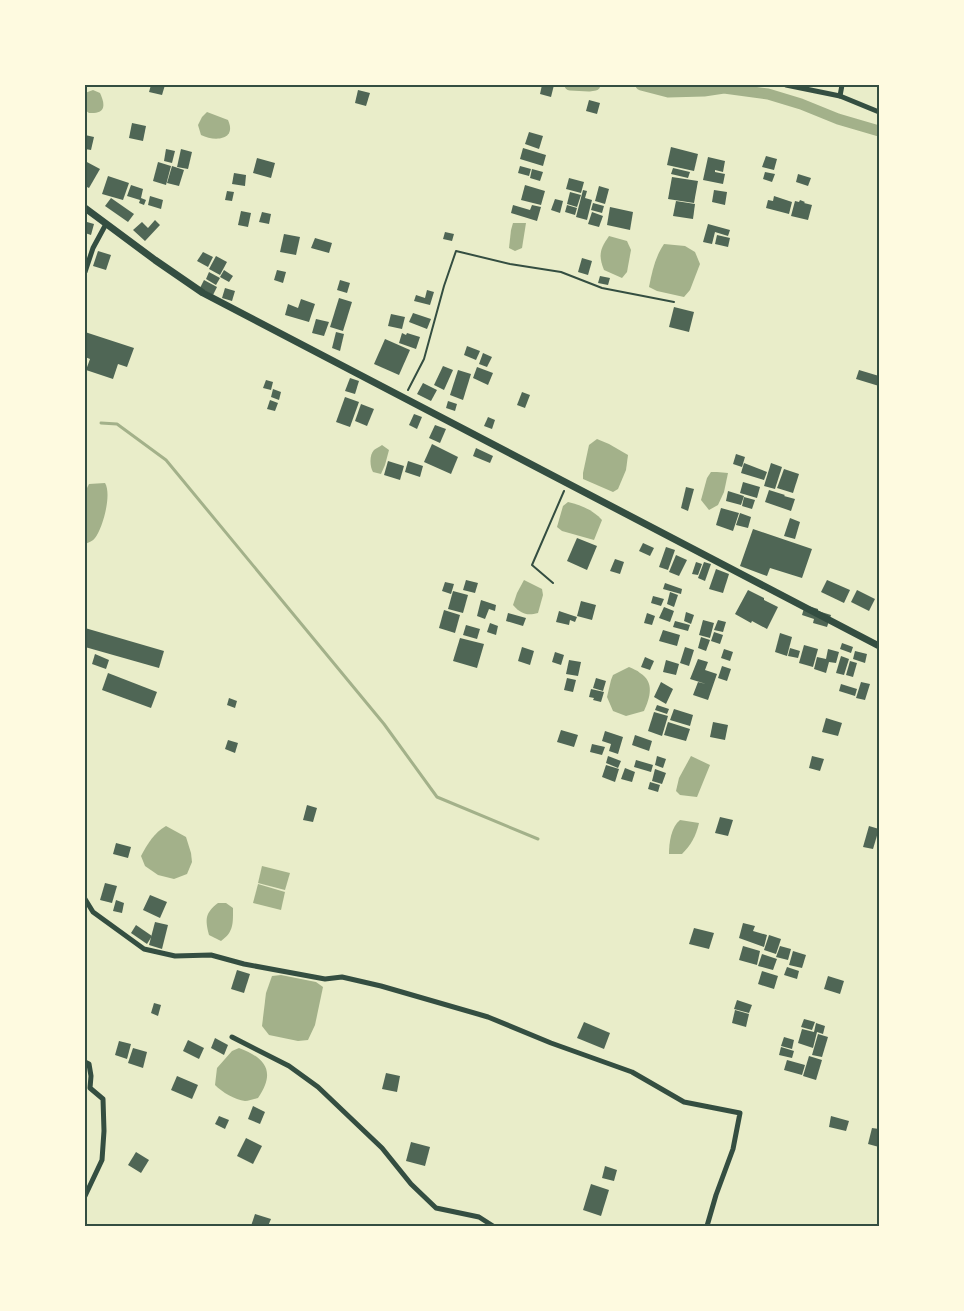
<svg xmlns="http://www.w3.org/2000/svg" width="964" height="1311" font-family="'Asap Condensed',sans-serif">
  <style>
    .water { fill: #a3b18a }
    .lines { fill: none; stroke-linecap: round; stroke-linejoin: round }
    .stream { stroke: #a3b18a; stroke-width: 3 }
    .canal { stroke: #a3b18a; stroke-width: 11 }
    .building { fill: #4f6655 }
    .path { stroke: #344e41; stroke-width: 2 }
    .minor { stroke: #344e41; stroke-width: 5 }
    .secondary { stroke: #344e41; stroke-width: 7 }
    .neatline { fill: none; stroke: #344e41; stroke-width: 2 }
  </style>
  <rect width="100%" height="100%" fill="#e9edc9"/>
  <g class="water">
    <path d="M93 90 100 93C106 106 105 114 89 113L85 110V93Z"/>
    <path d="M207 112 228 120C237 140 215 142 201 135L198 125 202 117Z"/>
    <polygon points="513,223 526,223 522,248 515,251 509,248 511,230"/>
    <path d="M609 236 627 241 631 250 627 272 622 278 604 270C598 255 600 249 609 236Z"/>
    <path d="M664 244 685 246 695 252 700 264 690 290 684 297 657 291 649 287C652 272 655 257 664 244Z"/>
    <polygon points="597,439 609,444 628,455 626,470 618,489 613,492 583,479 583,473 589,445"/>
    <path d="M382 445 389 450 385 465 381 474 373 472C370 467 369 455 374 450 376 448 380 447 382 445Z"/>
    <polygon points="711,472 717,472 728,473 724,492 718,505 709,510 701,500 707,478"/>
    <path d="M105 483C112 494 103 528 95 538 93 541 89 542 85 544V492L89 484Z"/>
    <path d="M568 502C581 505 593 510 602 520L594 540 562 531 557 527 563 506Z"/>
    <path d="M524 580 542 589 543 595 538 613C527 616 521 614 513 605L517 593Z"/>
    <path d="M629 667C633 669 637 670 640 673 655 682 650 698 644 711L626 716 613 711 607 697 611 680 613 675Z"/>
    <polygon points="691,756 710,765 697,797 680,795 676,791 679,778"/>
    <path d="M680 820 699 823C696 836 691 845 682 854H669C669 843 671 827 680 820Z"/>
    <path d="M166 826 186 837 191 853 192 862 187 874 174 879 158 875 145 866 141 856C148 843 154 833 166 826Z"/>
    <polygon points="262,866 290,873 285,890 258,883"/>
    <polygon points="258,884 285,892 281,910 253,903"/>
    <path d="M218 903H226L233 908C233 923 234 932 221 941L209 935C205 919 205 913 218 903Z"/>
    <polygon points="281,975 316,982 323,987 315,1025 308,1040 298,1041 269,1035 262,1026 266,993 272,976"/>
    <path d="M239 1048C266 1058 276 1072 258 1098 254 1099 249 1101 245 1101 235 1100 222 1092 215 1085L217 1068 232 1051Z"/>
  </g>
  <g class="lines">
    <polyline class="stream" points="101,423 117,424 166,460 384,724 437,797 538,839"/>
    <g class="canal">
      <polyline points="570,85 589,86 595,85"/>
      <polyline points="641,85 668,92 704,91 724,88 768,94 801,104 838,119 879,131"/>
    </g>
  </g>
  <g class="building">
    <polygon points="151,85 165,85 162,95 149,92"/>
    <polygon points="542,85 554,85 551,97 540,94"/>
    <polygon points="358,90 370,93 366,106 355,103"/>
    <polygon points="589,100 600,103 597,114 586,111"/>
    <polygon points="132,123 146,126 143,141 129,138"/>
    <polygon points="529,132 543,136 539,149 525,144"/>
    <polygon points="85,135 94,137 91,150 85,149"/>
    <polygon points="671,147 698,154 694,171 667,165"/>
    <polygon points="523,148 546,155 543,166 520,159"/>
    <polygon points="166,149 175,151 172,163 164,161"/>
    <polygon points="181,149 192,152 188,169 177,167"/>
    <polygon points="766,156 777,159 774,170 762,167"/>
    <polygon points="708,157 725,161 723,172 715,170 715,172 725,174 723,184 703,180"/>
    <polygon points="257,158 275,163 271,178 253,173"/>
    <polygon points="85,161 100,169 89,188 85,186"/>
    <polygon points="158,162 171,166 166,185 153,181"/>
    <polygon points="172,166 184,170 179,186 167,183"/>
    <polygon points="520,166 531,169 529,176 518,173"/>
    <polygon points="673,168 690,172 688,178 671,174"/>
    <polygon points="532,169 543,172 540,181 530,178"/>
    <polygon points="765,172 775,174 772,182 763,179"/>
    <polygon points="234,173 246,175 245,186 232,184"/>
    <polygon points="798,174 811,178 808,186 796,182"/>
    <polygon points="108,176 129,183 123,200 102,194"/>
    <polygon points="672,177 698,181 694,203 668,199"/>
    <polygon points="569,178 584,182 581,193 566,189"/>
    <polygon points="131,185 143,189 141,198 146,200 144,205 139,203 140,200 127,196"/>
    <polygon points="525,185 545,191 541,205 521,200"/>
    <polygon points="599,186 609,189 605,204 595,201"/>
    <polygon points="583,190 587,191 585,198 592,200 587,220 576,217"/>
    <polygon points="714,190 727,192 725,205 712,202"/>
    <polygon points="227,191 234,192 232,201 225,200"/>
    <polygon points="570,192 581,195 577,207 567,204"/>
    <polygon points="150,196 163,200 161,209 148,205"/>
    <polygon points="774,196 792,202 789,214 766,208 768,200 773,201"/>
    <polygon points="111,198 134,214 128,222 105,206"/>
    <polygon points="555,199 563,201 560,213 551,210"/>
    <polygon points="800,200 805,202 804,203 812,205 808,220 791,216 795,201 799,202"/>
    <polygon points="676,201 695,204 693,219 673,216"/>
    <polygon points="593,203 604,206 602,213 591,210"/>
    <polygon points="513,205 530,210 532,205 541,207 537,221 511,213"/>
    <polygon points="567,205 577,208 575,215 565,212"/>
    <polygon points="610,207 633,212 630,230 607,225"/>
    <polygon points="241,211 251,213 248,227 238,225"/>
    <polygon points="262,212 271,214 269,224 259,222"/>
    <polygon points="592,212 603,216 599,227 588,224"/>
    <polygon points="155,220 160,225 145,241 133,230 142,222 148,228"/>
    <polygon points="87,222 94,224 91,235 85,233"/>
    <polygon points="708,224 730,230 728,236 715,232 712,244 703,242"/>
    <polygon points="445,232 454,234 452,241 443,239"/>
    <polygon points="284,234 300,237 296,255 280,252"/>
    <polygon points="717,235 730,238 728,247 715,244"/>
    <polygon points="315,238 332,243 329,253 311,248"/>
    <polygon points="98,251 111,255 106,270 93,266"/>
    <polygon points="203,252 213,257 208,267 197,261"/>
    <polygon points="216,256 227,262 220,275 209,269"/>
    <polygon points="582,258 592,261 588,275 578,272"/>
    <polygon points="224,270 233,276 229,282 220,277"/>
    <polygon points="277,270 286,272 283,283 274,280"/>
    <polygon points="209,272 220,278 216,285 206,279"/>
    <polygon points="600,276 610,278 608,285 598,283"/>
    <polygon points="204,280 217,287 213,295 200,288"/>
    <polygon points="340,280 350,283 347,293 337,290"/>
    <polygon points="225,288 235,291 232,301 222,298"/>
    <polygon points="427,290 434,292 430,305 414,301 416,295 425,298"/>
    <polygon points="339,298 352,302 343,331 330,327"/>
    <polygon points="301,299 315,304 309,322 285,315 288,304 298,308"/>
    <polygon points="674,307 694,312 689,332 669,327"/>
    <polygon points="413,313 431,319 427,329 409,322"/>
    <polygon points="391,314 405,317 402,329 388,326"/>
    <polygon points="316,319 329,322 324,336 312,333"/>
    <polygon points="85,332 134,348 127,367 118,364 113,379 86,370 90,359 85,357"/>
    <polygon points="336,332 344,334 340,351 332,348"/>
    <polygon points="402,333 406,335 407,333 420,337 416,349 399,343"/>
    <polygon points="385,339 410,350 399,375 374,364"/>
    <polygon points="467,346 480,351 476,360 464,355"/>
    <polygon points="483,353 492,357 487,367 479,364"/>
    <polygon points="443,366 453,370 444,390 434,385"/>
    <polygon points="477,367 493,373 488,385 473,378"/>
    <polygon points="458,370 471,374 463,400 450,395"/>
    <polygon points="859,370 879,376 879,386 856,379"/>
    <polygon points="350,378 359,381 355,394 345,391"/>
    <polygon points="266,380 273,382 271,390 263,388"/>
    <polygon points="423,383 437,390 431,401 417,394"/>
    <polygon points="273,389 281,392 279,400 271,397"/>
    <polygon points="522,392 530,395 525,408 517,405"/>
    <polygon points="345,397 359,402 350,427 336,422"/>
    <polygon points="270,400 278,403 275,411 267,409"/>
    <polygon points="448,401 457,404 455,411 446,408"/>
    <polygon points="361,404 374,409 367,426 355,421"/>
    <polygon points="414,414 422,417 417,429 409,425"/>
    <polygon points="488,417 495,420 492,429 484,426"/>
    <polygon points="435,425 446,429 440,443 429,438"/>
    <polygon points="432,444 458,457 451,474 424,462"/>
    <polygon points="476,448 493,456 490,463 473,456"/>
    <polygon points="736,454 745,457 742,467 733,464"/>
    <polygon points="388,461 404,466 400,480 384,475"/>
    <polygon points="408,461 423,466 420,477 405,472"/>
    <polygon points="744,463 767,472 764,480 741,473"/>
    <polygon points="771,463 782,467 775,489 764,486"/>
    <polygon points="784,469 799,474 793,493 777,488"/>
    <polygon points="743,482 760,487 757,498 740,493"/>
    <polygon points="686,487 694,489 688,511 681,508"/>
    <polygon points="769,490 785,495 784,496 795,499 791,511 765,502"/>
    <polygon points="728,491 744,496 741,505 726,501"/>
    <polygon points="744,497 755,500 752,509 742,506"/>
    <polygon points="721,508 739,513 733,531 716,525"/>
    <polygon points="740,513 751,517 748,528 736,525"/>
    <polygon points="790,518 800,522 795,539 784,536"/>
    <polygon points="753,529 812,549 802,578 770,568 767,576 740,566"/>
    <polygon points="577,538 597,546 587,570 567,561"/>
    <polygon points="643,543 654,548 650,556 639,551"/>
    <polygon points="666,547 675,550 668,570 659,567"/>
    <polygon points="676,555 687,560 679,576 669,572"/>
    <polygon points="615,559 624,562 620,574 610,571"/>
    <polygon points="696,562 702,564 698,575 692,574"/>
    <polygon points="704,562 711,564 705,581 698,578"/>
    <polygon points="716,569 729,574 723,593 709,589"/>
    <polygon points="466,580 478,583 475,593 463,590"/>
    <polygon points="827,580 850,590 844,603 821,592"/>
    <polygon points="445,582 454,584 451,594 442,591"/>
    <polygon points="665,583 682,589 681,594 663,589"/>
    <polygon points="748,590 764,598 764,600 778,607 767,629 752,621 751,623 735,614"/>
    <polygon points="857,590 875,599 869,611 851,602"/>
    <polygon points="453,591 468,595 463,613 448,609"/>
    <polygon points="670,592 678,595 674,607 667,604"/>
    <polygon points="653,596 664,599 661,606 651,603"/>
    <polygon points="481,600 496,605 495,611 489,609 485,619 477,616"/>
    <polygon points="581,601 596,605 592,620 577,616"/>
    <polygon points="805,605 818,609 818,611 831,615 827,627 813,623 814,619 802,615"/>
    <polygon points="664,607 674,611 670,622 659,618"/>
    <polygon points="444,610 460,615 455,633 439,628"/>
    <polygon points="559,611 577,617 575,622 570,620 569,625 556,622"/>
    <polygon points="686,612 694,615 691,624 684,621"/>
    <polygon points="508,613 526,618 523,626 506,621"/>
    <polygon points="647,613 655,616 652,625 644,623"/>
    <polygon points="703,620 714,623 710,638 699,635"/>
    <polygon points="718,620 726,622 723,632 714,630"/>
    <polygon points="675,621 690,625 688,631 673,627"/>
    <polygon points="490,623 498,626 496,635 487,632"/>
    <polygon points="466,625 480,629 477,639 463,635"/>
    <polygon points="85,628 164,651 159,668 85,647"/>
    <polygon points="663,630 680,635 677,646 659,641"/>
    <polygon points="714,632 723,635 720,644 711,641"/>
    <polygon points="780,633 792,637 787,656 775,652"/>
    <polygon points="701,637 710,640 706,651 698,648"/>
    <polygon points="460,638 484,644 477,668 453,661"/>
    <polygon points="842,643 853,647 851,653 840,649"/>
    <polygon points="804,645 818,649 813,667 799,663"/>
    <polygon points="522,647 534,651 530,665 518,661"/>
    <polygon points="685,647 694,650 689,666 680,663"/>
    <polygon points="790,648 800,651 798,658 788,656"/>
    <polygon points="724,649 733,652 730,661 721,658"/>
    <polygon points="828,649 839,652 836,663 829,662 826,673 814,669 817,657 826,659"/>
    <polygon points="855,651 867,654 865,663 853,659"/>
    <polygon points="555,652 564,655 561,665 552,662"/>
    <polygon points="95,654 109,660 106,669 92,664"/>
    <polygon points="841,656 849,659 844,675 836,673"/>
    <polygon points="645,657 654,661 650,670 641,667"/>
    <polygon points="698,659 708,662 705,670 717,674 708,700 693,695 698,682 706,684 690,679"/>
    <polygon points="569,660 581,662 578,676 566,674"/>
    <polygon points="666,660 679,664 676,675 663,672"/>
    <polygon points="850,661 857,663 853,677 846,675"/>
    <polygon points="722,666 731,669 727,681 718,678"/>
    <polygon points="108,673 157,692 151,708 102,690"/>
    <polygon points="567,678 576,680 573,692 564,690"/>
    <polygon points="596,678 606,681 603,691 593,688"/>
    <polygon points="661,682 673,689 666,704 654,697"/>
    <polygon points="861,682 870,684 865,700 856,698"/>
    <polygon points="841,684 857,689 855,696 839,691"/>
    <polygon points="591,689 604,692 601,702 593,700 594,698 589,697"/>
    <polygon points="229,698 237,701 235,708 227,705"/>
    <polygon points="657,705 669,709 667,714 655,710"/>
    <polygon points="674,709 693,715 690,726 670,720"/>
    <polygon points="654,712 668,716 662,736 648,731"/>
    <polygon points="826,718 842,723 838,736 822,732"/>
    <polygon points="668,722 690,729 686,741 664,735"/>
    <polygon points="713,722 728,725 725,740 710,737"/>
    <polygon points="561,730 578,735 574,747 557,742"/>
    <polygon points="605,731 623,737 618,754 609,751 611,744 602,741"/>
    <polygon points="635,735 652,741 649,751 632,745"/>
    <polygon points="228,740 238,743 235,753 225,749"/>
    <polygon points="592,744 605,747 602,755 590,752"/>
    <polygon points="608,756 621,761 618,768 606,763"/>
    <polygon points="657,756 666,759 663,768 655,765"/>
    <polygon points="812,756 824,759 820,771 809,768"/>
    <polygon points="636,760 653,765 651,772 634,767"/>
    <polygon points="606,765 619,769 615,782 602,777"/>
    <polygon points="625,768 635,772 632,782 621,779"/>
    <polygon points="655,769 666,773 662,784 652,781"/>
    <polygon points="650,782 660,785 658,792 648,789"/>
    <polygon points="307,805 317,808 313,822 303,820"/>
    <polygon points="720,817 733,820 728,836 715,833"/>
    <polygon points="869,826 879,829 873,849 863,847"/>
    <polygon points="116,843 131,847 128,858 113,854"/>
    <polygon points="105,883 117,886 112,903 100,900"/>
    <polygon points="150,895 167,902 160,918 143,910"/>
    <polygon points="116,900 124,903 122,913 113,911"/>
    <polygon points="155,922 168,925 162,949 149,945"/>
    <polygon points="743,923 755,926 753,931 767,935 764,947 739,938"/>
    <polygon points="136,925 152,936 147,944 131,933"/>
    <polygon points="694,928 714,933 709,949 689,944"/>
    <polygon points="769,935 781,939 776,954 764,950"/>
    <polygon points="743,946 760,951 757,965 739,960"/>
    <polygon points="780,946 791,949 788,960 776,957"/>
    <polygon points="793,951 806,955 802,968 789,965"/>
    <polygon points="762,954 777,959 773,970 758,966"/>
    <polygon points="787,967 799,971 797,979 784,975"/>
    <polygon points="237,970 250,974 244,993 231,989"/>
    <polygon points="762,971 778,976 774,989 758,984"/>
    <polygon points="828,976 844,981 840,994 824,989"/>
    <polygon points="737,1000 752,1005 749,1013 734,1009"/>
    <polygon points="154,1003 161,1005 158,1016 151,1013"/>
    <polygon points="735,1010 749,1014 746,1027 732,1023"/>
    <polygon points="804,1019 815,1022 812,1030 801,1027"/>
    <polygon points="584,1022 610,1033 604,1049 577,1038"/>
    <polygon points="816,1023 825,1026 823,1034 817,1032 813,1048 798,1043 802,1029 814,1032"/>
    <polygon points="818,1034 828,1037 822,1057 812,1055"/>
    <polygon points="784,1037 794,1040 792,1049 781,1046"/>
    <polygon points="215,1038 228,1045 224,1055 211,1048"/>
    <polygon points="188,1040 204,1048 199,1059 183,1051"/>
    <polygon points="119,1041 131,1044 127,1059 115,1055"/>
    <polygon points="781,1047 794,1051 792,1058 779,1055"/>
    <polygon points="133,1048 147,1052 143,1068 128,1063"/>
    <polygon points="809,1056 822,1060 816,1080 803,1076"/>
    <polygon points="787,1060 805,1065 802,1075 784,1070"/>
    <polygon points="386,1073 400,1076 397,1092 382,1089"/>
    <polygon points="177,1076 198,1085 192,1099 171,1090"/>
    <polygon points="253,1106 265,1112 260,1124 248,1119"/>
    <polygon points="219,1116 229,1120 225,1129 215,1124"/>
    <polygon points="831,1116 849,1121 846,1131 829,1127"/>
    <polygon points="872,1128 879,1129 879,1147 868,1144"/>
    <polygon points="246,1138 262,1146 253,1164 237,1156"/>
    <polygon points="411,1142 430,1147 425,1166 406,1161"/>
    <polygon points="136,1152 149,1160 141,1173 128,1165"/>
    <polygon points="605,1166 617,1170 614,1181 602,1178"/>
    <polygon points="591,1184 609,1190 601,1216 583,1210"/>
    <polygon points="255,1214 271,1219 268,1226 251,1226"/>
  </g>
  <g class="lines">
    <g class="path">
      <polyline points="408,390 424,359 444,286 456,251 510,264 561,272 602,288 674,302"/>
      <polyline points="553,583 532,565 564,491"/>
    </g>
    <g class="minor">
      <polyline points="786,85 840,96 879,112"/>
      <polyline points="840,96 842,85"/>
      <polyline points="85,272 93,248 106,224"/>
      <polyline points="85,899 93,912 144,949 175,956 211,955 244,964 325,979 342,977 381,986 488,1017 551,1043 632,1072 684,1102 740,1113 733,1149 716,1195 707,1226"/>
      <polyline points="232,1037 289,1066 318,1087 382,1148 411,1184 436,1208 479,1217 493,1226"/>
      <polyline points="85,1062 89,1064 91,1076 90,1088 103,1099 104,1131 102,1160 85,1196"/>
    </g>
    <polyline class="secondary" points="85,208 155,260 203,293 879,646"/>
  </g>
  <rect width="964" height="1311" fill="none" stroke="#fefae0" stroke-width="172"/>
  <rect x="86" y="86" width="792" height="1139" class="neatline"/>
</svg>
